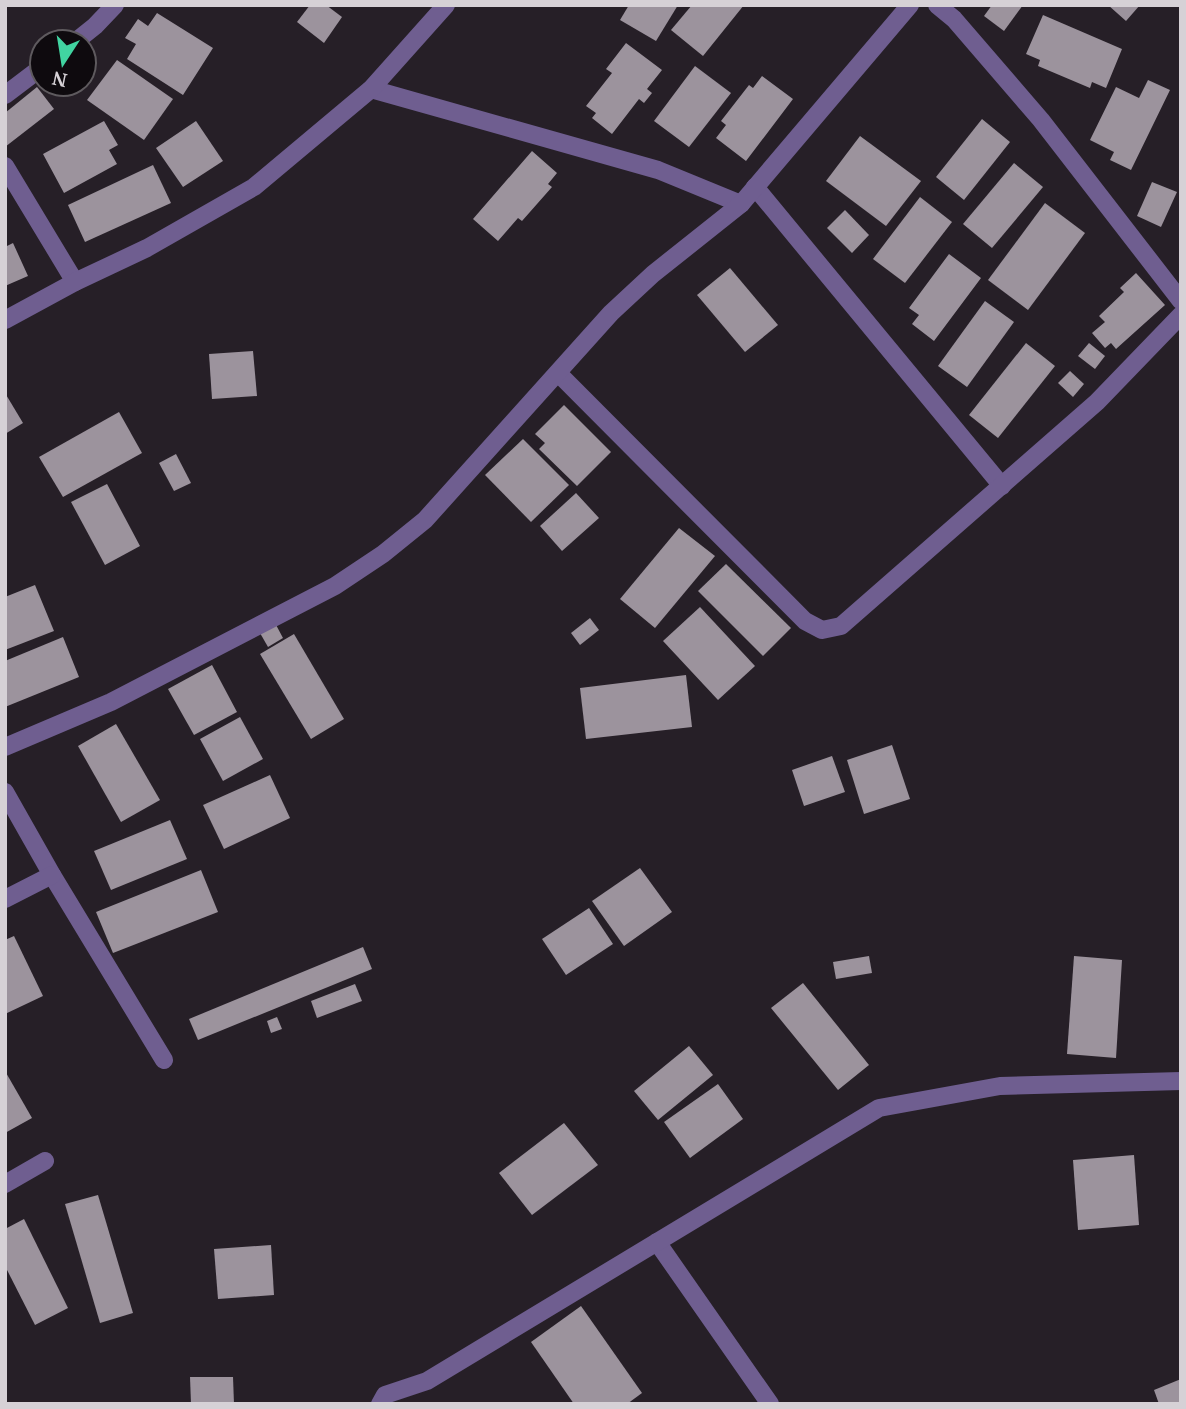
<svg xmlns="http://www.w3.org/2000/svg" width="1186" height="1409" font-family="'PT Serif',serif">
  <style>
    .building { fill: #9c939d }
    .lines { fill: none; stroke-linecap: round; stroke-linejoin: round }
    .minor { stroke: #6f5e90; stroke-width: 18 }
  </style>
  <rect width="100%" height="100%" fill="#261f27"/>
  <g class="building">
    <polygon points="310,5 326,5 342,17 324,43 297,22"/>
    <polygon points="629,5 678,5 656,41 620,20"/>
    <polygon points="692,5 744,5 703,56 671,30"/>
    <polygon points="992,5 1023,5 1004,31 984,16"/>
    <polygon points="1108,5 1140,5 1126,21"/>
    <polygon points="157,13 213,48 183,95 127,59 136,44 125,38 138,19 148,26"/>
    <polygon points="1043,15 1122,49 1106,88 1092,82 1090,88 1038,66 1040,60 1026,54"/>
    <polygon points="626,43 662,70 647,89 652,93 644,103 639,99 612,134 592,118 596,113 586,106 612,73 606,69"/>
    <polygon points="117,60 173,99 144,140 87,100"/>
    <polygon points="695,66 731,93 689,147 654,121"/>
    <polygon points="762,76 793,99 746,161 716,138 726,125 721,121 749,85 753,88"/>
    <polygon points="1148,80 1170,90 1131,170 1110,160 1114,152 1090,140 1116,87 1139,98"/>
    <polygon points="37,87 54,109 5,147 5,113"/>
    <polygon points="982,119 1010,142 964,200 936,177"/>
    <polygon points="104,121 118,145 109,150 117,164 64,193 43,154"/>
    <polygon points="196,121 223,161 183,187 156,148"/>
    <polygon points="860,136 921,181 886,226 826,181"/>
    <polygon points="532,151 557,173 548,184 552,187 522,221 518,218 498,241 473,219"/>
    <polygon points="1014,163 1043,187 992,248 963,224"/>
    <polygon points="153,165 171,203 85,242 68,205"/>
    <polygon points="1152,182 1177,192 1161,227 1137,216"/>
    <polygon points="920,197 952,222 905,283 873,259"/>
    <polygon points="1045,203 1085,233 1028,310 988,280"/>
    <polygon points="845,210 869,235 852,253 827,228"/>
    <polygon points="13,243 28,276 5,286 5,247"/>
    <polygon points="949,254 981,278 934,341 912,324 919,315 909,308"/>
    <polygon points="730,268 778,325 745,352 697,295"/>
    <polygon points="1136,273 1165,305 1116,349 1111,343 1105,348 1092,333 1105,322 1099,316 1124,292 1120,288"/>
    <polygon points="985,301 1014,322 967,387 938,366"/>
    <polygon points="1026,343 1055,366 998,438 969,415"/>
    <polygon points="1089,343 1105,356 1095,369 1078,356"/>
    <polygon points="253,351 257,396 212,399 209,354"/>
    <polygon points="1070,371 1084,384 1073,397 1058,383"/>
    <polygon points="5,393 23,423 5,434"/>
    <polygon points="564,405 611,452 577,486 539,449 545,443 535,434"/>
    <polygon points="119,412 142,453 63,497 39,457"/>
    <polygon points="523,439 569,485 531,522 485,475"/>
    <polygon points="176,454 191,483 174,491 159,463"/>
    <polygon points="107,484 140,546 105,565 71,502"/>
    <polygon points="576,493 599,518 562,551 540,526"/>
    <polygon points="679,528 715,556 655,628 620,599"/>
    <polygon points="726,564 791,628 763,656 698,591"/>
    <polygon points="35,585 54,631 5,650 5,597"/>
    <polygon points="700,607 755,666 718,700 663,641"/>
    <polygon points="590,618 599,630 580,645 571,633"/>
    <polygon points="275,623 283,638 268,647 260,633"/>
    <polygon points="294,634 344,719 311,739 260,654"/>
    <polygon points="63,637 79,677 5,707 5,661"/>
    <polygon points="212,665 237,712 194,735 168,689"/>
    <polygon points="686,675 692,727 586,739 580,688"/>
    <polygon points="240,717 263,759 223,781 200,739"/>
    <polygon points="116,724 160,800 121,822 78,746"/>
    <polygon points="892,745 910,799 864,814 847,760"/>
    <polygon points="832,756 845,792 804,806 792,770"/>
    <polygon points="270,775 290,818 224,849 203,805"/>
    <polygon points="170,820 187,859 111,890 94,851"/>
    <polygon points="640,868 672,912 624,946 592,901"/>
    <polygon points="201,870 218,912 113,953 96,912"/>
    <polygon points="589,908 613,944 566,975 542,939"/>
    <polygon points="14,936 43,996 5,1014 5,940"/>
    <polygon points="363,947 372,969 198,1040 189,1019"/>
    <polygon points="869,956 872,973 836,979 833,962"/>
    <polygon points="1074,956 1122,960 1116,1058 1067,1054"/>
    <polygon points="803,983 869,1065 838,1090 771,1008"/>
    <polygon points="355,984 362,1001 317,1018 311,1001"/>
    <polygon points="277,1017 282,1029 271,1033 267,1021"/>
    <polygon points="689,1046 713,1075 658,1120 634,1091"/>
    <polygon points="5,1071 32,1118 5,1133"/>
    <polygon points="718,1084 743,1119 690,1158 664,1122"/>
    <polygon points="564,1123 598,1165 532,1215 499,1173"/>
    <polygon points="1134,1155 1139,1225 1078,1230 1073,1160"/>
    <polygon points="98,1195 133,1313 100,1323 65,1204"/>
    <polygon points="24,1219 68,1308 35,1325 5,1266 5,1229"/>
    <polygon points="271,1245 274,1295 218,1299 214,1249"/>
    <polygon points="581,1306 642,1393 627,1404 574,1404 531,1342"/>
    <polygon points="190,1377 233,1377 234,1404 191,1404"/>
    <polygon points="1181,1379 1181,1404 1159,1404 1154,1390"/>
  </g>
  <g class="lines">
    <g class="minor">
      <polyline points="937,5 954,19 1041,120 1181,301"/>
      <polyline points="75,42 95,26 115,5"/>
      <polyline points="371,89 658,170 741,204"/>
      <polyline points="5,95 42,67"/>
      <polyline points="5,166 75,282"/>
      <polyline points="755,187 1002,486"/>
      <polyline points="5,320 75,282 147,248 254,187 371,89 446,5"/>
      <polyline points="559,374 805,621 822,630 841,626 1097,402 1181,315"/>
      <polyline points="5,747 111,702 335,586 383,554 425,520 611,313 653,274 741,204 910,5"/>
      <polyline points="5,792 52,875 164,1060"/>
      <polyline points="5,899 52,875"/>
      <polyline points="5,1184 45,1161"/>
      <polyline points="657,1242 770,1404"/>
      <polyline points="380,1404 385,1395 427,1381 879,1108 1000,1086 1181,1081"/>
    </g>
  </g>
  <rect width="1186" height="1409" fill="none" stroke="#d6d1d6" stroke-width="14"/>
  <g transform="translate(63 63) rotate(192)"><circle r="33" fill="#0e0a0e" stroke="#5e5a5e" stroke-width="2"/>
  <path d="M0-5L12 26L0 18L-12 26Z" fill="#41d4a1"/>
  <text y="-10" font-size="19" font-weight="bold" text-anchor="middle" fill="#d6d1d6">N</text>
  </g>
</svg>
